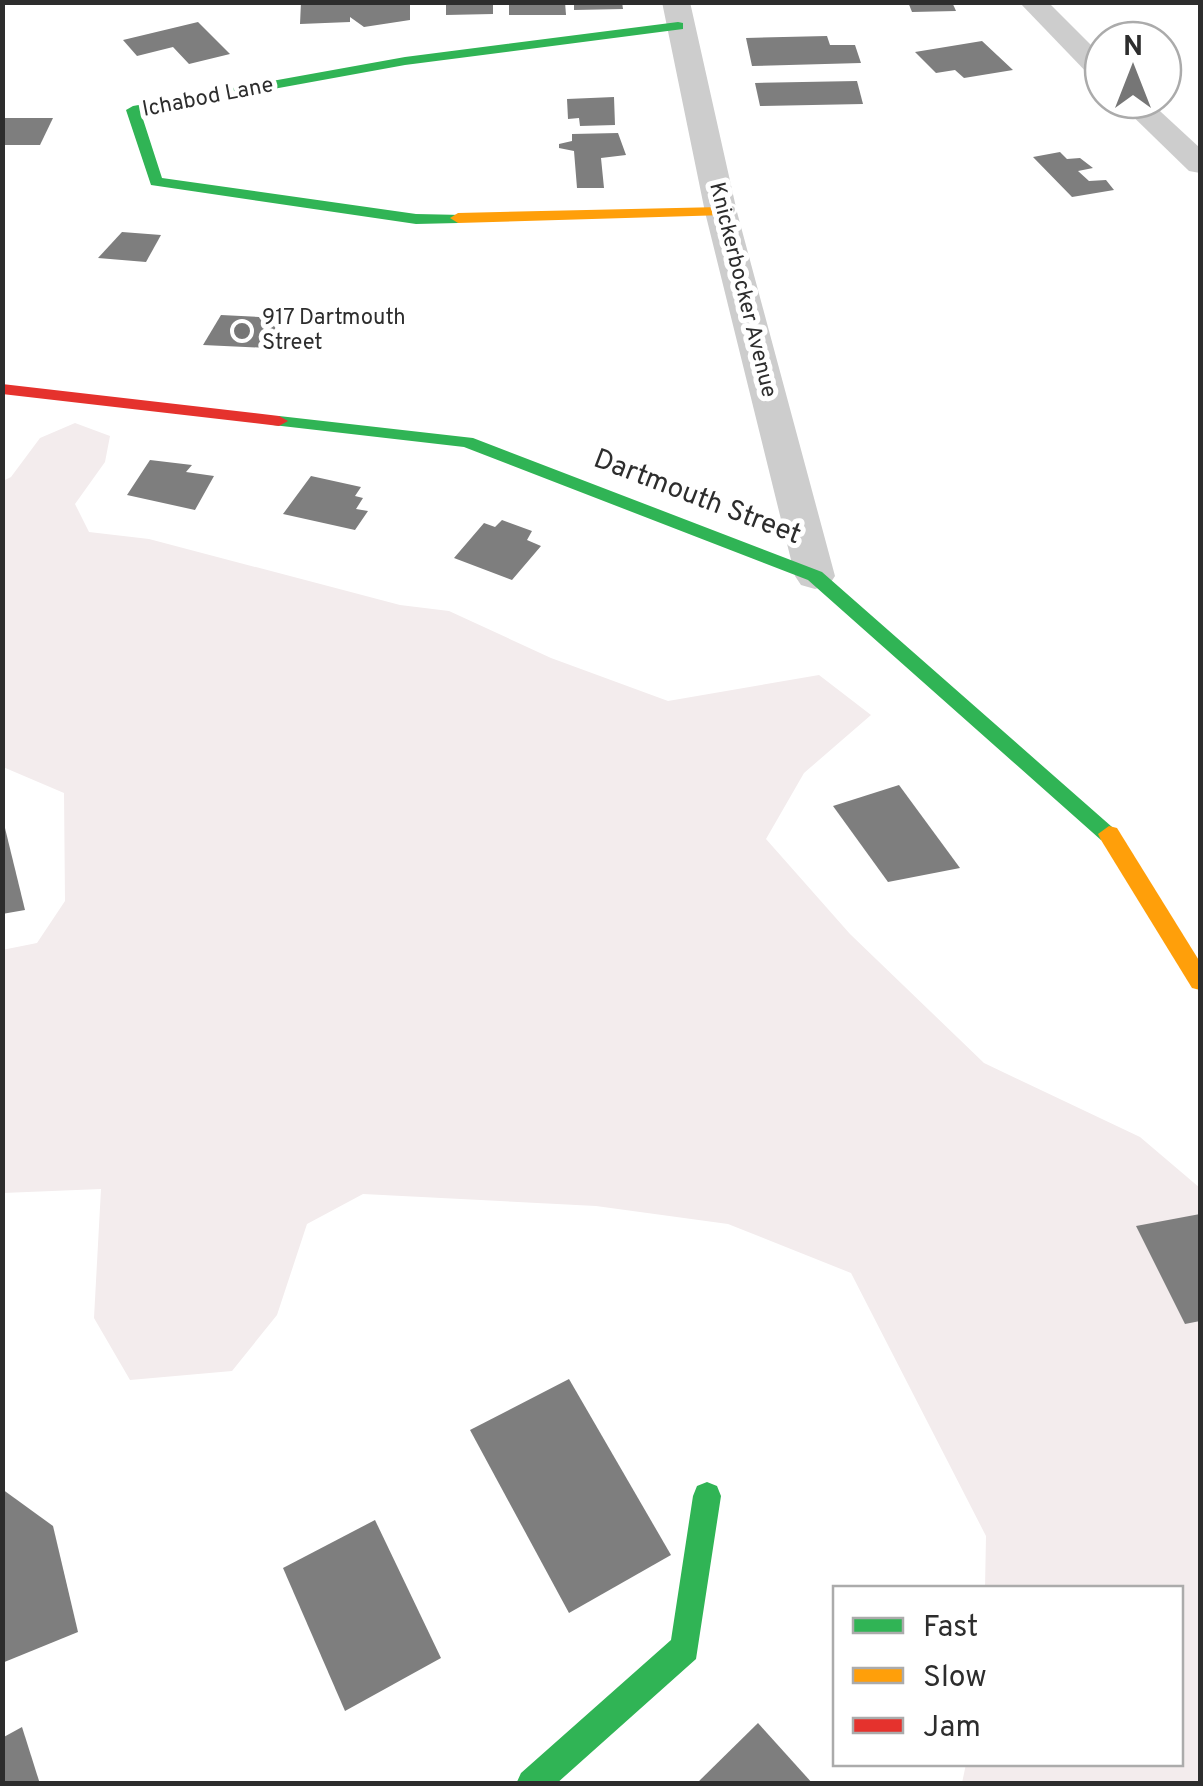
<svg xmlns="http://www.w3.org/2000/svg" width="1203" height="1786" font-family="Overpass,sans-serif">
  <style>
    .green { fill: #f3eced }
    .building { fill: #7e7e7e }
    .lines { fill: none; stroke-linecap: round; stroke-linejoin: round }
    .street { fill: #cdcdcd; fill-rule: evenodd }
    .fast { fill: #30b455; fill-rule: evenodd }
    .slow { fill: #ff9f0a; fill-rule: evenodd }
    .jam { fill: #e5322d; fill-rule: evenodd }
    .poi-dot { fill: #767676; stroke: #fff; stroke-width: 4 }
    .labels { text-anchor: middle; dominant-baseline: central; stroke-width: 10; stroke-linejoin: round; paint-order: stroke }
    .far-street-label { font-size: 22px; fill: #2d2d2d; stroke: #fff }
    .far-poi-label { font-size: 22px; fill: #2d2d2d; stroke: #fff; text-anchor: start }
    .street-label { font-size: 28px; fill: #2d2d2d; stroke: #fff }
  </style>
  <rect width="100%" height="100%" fill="#fff"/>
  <polygon class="green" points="75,423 110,436 105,462 75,504 89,532 149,539 400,605 449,611 551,658 668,701 819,675 871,715 804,773 766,839 850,934 984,1063 1140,1137 1200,1188 1200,1783 962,1783 966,1764 1180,1764 1180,1588 985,1588 986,1536 851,1273 728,1224 596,1206 363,1194 307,1224 277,1315 232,1371 130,1380 94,1318 101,1189 3,1193 2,950 37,943 65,901 64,793 3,767 3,481 11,477 40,438"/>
  <g class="building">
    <polygon points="301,2 410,2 410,20 364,27 350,17 350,22 300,24"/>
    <polygon points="446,2 493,2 493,14 446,15"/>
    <polygon points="509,2 565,2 566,15 509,15"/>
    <polygon points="574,2 622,2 623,9 574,10"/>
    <polygon points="908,2 952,2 956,11 912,12"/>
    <polygon points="198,22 230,54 189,64 173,47 137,56 123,40"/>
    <polygon points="827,36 830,45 855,45 861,63 752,66 746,38"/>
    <polygon points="982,41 1013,70 964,78 955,70 936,73 915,52"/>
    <polygon points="857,81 863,104 760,106 755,83"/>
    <polygon points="614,97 615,125 580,126 579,118 568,119 567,99"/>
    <polygon points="2,118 53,118 40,145 2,145"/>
    <polygon points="618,133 626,155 601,158 604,188 577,188 574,151 559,148 559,144 572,141 572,134"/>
    <polygon points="1060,152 1067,159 1080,158 1093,168 1078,171 1089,181 1106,180 1114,190 1072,197 1033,157"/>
    <polygon points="122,232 161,235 146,262 98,258"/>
    <polygon points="221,315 279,318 268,348 203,345"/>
    <polygon points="150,460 192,465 186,472 214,476 195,510 127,495"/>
    <polygon points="311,476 361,487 355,496 363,498 356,509 368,511 355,530 283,514"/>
    <polygon points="502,520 532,531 527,540 541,546 512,580 454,558 484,523 495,527"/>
    <polygon points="899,785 960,868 888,882 833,806"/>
    <polygon points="4,824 25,910 2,914 2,825"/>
    <polygon points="1200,1214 1200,1321 1185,1324 1136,1226"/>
    <polygon points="569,1379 671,1555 569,1613 470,1430"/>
    <polygon points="2,1489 53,1526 78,1632 2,1663"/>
    <polygon points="375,1520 441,1658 345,1711 283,1568"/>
    <polygon points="758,1723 813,1784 696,1784"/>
    <polygon points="22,1727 40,1784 2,1784 2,1738"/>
  </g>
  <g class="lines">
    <g class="street">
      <polygon points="662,2 690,2 737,212 835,576 829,585 815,589 801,585 795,576 705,212"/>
      <polygon points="1019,2 1048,2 1103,57 1103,82 1093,79"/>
      <polygon points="1116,100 1148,100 1200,148 1200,173 1189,171"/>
    </g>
    <g class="fast">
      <polygon points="678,22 683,23 683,29 405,65 141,113 162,178 416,214 463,215 466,218 458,223 416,224 151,185 126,110 133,106 405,57"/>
      <polygon points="279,416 473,438 822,572 1120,834 1117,840 1101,840 808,580 464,447 273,425 270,421"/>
      <polygon points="707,1482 717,1486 721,1496 696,1659 556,1784 516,1784 521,1773 671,1640 693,1496 697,1486"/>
    </g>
    <g class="slow">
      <polygon points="721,207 729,212 726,215 458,223 450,218 458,213"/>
      <polygon points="1109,826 1117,828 1200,962 1200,990 1192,988 1101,840 1098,834"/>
    </g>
    <polygon class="jam" points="2,384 279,416 288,421 279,426 2,394"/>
  </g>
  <circle class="poi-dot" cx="242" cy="331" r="10"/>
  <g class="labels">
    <g class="far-street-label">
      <text transform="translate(208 98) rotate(-11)">Ichabod Lane</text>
      <text transform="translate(742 290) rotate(76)">Knickerbocker Avenue</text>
    </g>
    <g class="far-poi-label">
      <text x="262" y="318">917 Dartmouth<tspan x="262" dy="25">Street</tspan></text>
    </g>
    <g class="street-label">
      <text transform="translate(697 498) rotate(21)">Dartmouth Street</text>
    </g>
  </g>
  <rect width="1203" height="1786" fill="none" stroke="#2d2d2d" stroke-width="10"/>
  <rect x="833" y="1586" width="350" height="180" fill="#ffffff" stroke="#ababab" stroke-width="2.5"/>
  <rect x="853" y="1618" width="50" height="15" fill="#30b455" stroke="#ababab" stroke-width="2.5"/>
  <text x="923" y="1636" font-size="30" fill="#2d2d2d">Fast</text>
  <rect x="853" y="1668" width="50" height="15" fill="#ff9f0a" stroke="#ababab" stroke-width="2.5"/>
  <text x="923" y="1686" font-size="30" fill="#2d2d2d">Slow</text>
  <rect x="853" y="1718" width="50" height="15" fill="#e5322d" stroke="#ababab" stroke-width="2.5"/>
  <text x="923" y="1736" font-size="30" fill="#2d2d2d">Jam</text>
  <g transform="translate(1133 70)"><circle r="48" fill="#ffffff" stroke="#ababab" stroke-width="2.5"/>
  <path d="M0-8L18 38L0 25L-18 38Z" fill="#767676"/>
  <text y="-15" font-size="28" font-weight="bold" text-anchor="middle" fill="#2d2d2d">N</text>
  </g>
</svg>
